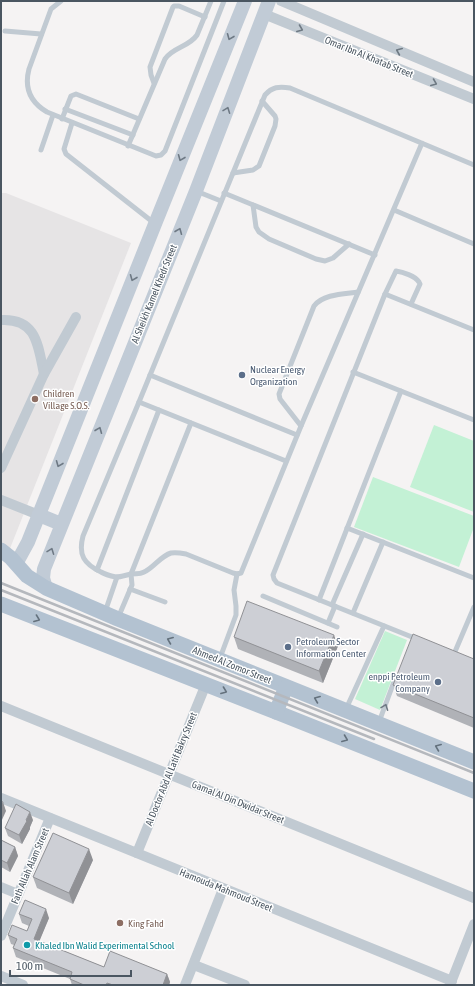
<svg xmlns="http://www.w3.org/2000/svg" width="475" height="986" font-family="'Asap Condensed',sans-serif">
  <style>
    .education { fill: #e6e4e5 }
    .green { fill: #c3f1d5 }
    .lines { fill: none; stroke-linecap: round; stroke-linejoin: round }
    .service { stroke: #c1cad2; stroke-width: 5 }
    .minor { stroke: #c1cad2; stroke-width: 10 }
    .secondary { stroke: #c1cbd6; stroke-width: 14 }
    .primary { stroke: #b3c2d1; stroke-width: 15 }
    .rail { stroke: #b5b8bd; stroke-width: 2.5 }
    .wall { fill: #b0b2b7 }
    .shaded-wall { fill: #909195 }
    .building { fill: #cdcfd5; stroke: #909195 }
    .oneway { stroke: #6e7983 }
    .oneway2 { stroke: #6e7984 }
    .oneway3 { stroke: #64717d }
    .service-dot { fill: #5c6f8a; stroke: #fff; stroke-width: 1.5 }
    .education-dot { fill: #8d6e63; stroke: #fff; stroke-width: 1.5 }
    .culture-dot { fill: #0f9aa8; stroke: #fff; stroke-width: 1.5 }
    .labels { text-anchor: middle; dominant-baseline: central; stroke-width: 3; stroke-linejoin: round; paint-order: stroke }
    .street-label { font-size: 10px; fill: #4a5661; stroke: #fff }
    .service-label { font-size: 10px; fill: #4e5e75; stroke: #fff; text-anchor: start }
    .education-label { font-size: 10px; fill: #785e54; stroke: #fff; text-anchor: start }
    .culture-label { font-size: 10px; fill: #0d838f; stroke: #fff; text-anchor: start }
  </style>
  <rect width="100%" height="100%" fill="#f5f3f3"/>
  <polygon class="education" points="1,193 6,193 131,243 7,556 1,554"/>
  <g class="green">
    <polygon points="434,425 474,441 474,512 410,487"/>
    <polygon points="373,477 474,516 474,527 459,567 354,527"/>
    <polygon points="385,631 407,640 380,710 355,699"/>
  </g>
  <g class="lines">
    <g class="service">
      <path d="M61 1 51 9 29 69C24 88 30 102 47 112L156 156 161 155 165 151 224 1"/>
      <polyline points="5,31 41,34"/>
      <polyline points="154,83 151,75 150,67 173,7 174,6 179,6 205,17"/>
      <polyline points="65,109 133,135"/>
      <polyline points="62,119 71,96 76,94 139,119"/>
      <polyline points="72,123 64,149 66,154 154,223"/>
      <path d="M422 143 301 426 241 573 237 574 233 573 186 554C181 553 176 552 171 553 161 556 155 566 146 571 142 574 136 574 131 574 126 575 121 577 116 577 111 576 106 575 101 572 84 564 78 555 83 536L139 402 265 95C272 87 279 86 290 88L474 165"/>
      <path d="M128 146 165 59C173 47 189 47 197 35L211 1"/>
      <polyline points="41,150 53,115"/>
      <polyline points="233,173 253,170 259,166 275,126 276,119 275,116 262,101"/>
      <polyline points="196,191 221,201"/>
      <polyline points="224,193 375,255"/>
      <polyline points="253,205 256,227 259,232 269,239 316,259 325,261 333,258 349,244"/>
      <polyline points="394,210 474,244"/>
      <polyline points="385,294 474,330"/>
      <path d="M411 304 420 284 419 282C415 276 403 272 396 271L385 294 273 575 274 579 277 583 417 639"/>
      <polyline points="353,372 474,420"/>
      <polyline points="150,375 297,435"/>
      <polyline points="139,402 286,461"/>
      <path d="M301 426 280 399 279 394 314 306C323 294 344 294 358 292"/>
      <polyline points="347,528 474,578"/>
      <polyline points="97,570 159,410"/>
      <polyline points="130,589 165,602"/>
      <polyline points="263,596 337,627"/>
      <polyline points="319,600 401,391"/>
      <polyline points="332,605 363,534"/>
      <polyline points="105,612 117,577"/>
      <polyline points="353,613 383,542"/>
      <polyline points="118,618 132,585 131,574 191,423"/>
      <polyline points="328,623 335,606"/>
      <polyline points="454,654 474,607"/>
      <polyline points="220,658 236,615 236,606 234,590 237,574"/>
      <polyline points="346,709 384,626"/>
      <polyline points="379,722 395,679"/>
    </g>
    <g class="minor">
      <polyline points="281,1 474,82"/>
      <polyline points="264,14 474,99"/>
      <path d="M1 320C37 318 38 346 44 374"/>
      <polyline points="1,468 44,374 76,317"/>
      <polyline points="1,500 39,515"/>
      <polyline points="1,706 474,898"/>
      <polyline points="1,798 452,981"/>
      <polyline points="137,853 206,684"/>
      <polyline points="1,887 18,894"/>
      <polyline points="1,936 50,818"/>
      <polyline points="194,965 245,985"/>
      <polyline points="1,976 23,985"/>
      <polyline points="185,985 223,889"/>
      <polyline points="450,985 474,924"/>
    </g>
    <g class="secondary">
      <polyline points="39,515 61,524"/>
      <polyline points="16,564 28,542 155,224 245,1"/>
      <polyline points="46,588 43,578 44,569 196,191 269,1"/>
    </g>
    <g class="primary">
      <polyline points="1,550 11,558 27,576 46,588 118,619 474,762"/>
      <polyline points="1,604 276,712 474,791"/>
      <polyline points="276,712 286,687"/>
    </g>
    <g class="rail">
      <polyline points="1,583 474,773"/>
      <polyline points="1,590 374,739"/>
    </g>
  </g>
  <g class="wall">
    <polygon points="234,637 338,646 323,683 238,649"/>
    <polygon points="474,659 474,728 397,696 393,685"/>
    <polygon points="33,820 30,827 30,829 22,844 8,836 5,828"/>
    <polygon points="1,840 15,847 18,856 10,872 1,867"/>
    <polygon points="93,860 73,904 37,888 33,877"/>
    <polygon points="19,914 49,918 39,941 104,967 167,974 170,982 169,985 72,985 70,979 16,957 13,948 14,945 11,944 8,935 27,931 29,926 22,923"/>
  </g>
  <g class="shaded-wall">
    <polygon points="334,635 338,646 323,683 319,671"/>
    <polygon points="3,802 6,811 1,822 1,807"/>
    <polygon points="30,812 33,820 30,827 30,829 22,844 19,835 26,820"/>
    <polygon points="15,847 18,856 10,872 7,863"/>
    <polygon points="89,849 93,860 73,904 69,893"/>
    <polygon points="46,909 49,918 37,947 34,939"/>
    <polygon points="167,974 170,982 169,985 163,985"/>
  </g>
  <g class="building">
    <polygon points="247,601 334,635 319,671 234,637"/>
    <polygon points="413,634 474,659 474,718 393,685"/>
    <polygon points="1,801 3,802 1,807"/>
    <polygon points="16,804 30,812 26,820 27,821 19,835 5,828"/>
    <polygon points="53,833 89,849 69,893 33,877"/>
    <polygon points="1,840 15,847 7,863 1,860"/>
    <polygon points="25,900 46,909 34,939 104,967 110,951 167,974 163,985 113,985 107,983 106,985 84,985 70,979 72,972 13,948 17,939 8,935 12,925 27,931 32,919 19,914"/>
  </g>
  <defs><path id="oneway-chevron" d="M-2-3.5L2.5 0L-2 3.5" fill="none" stroke-width="1.6" stroke-linecap="round" stroke-linejoin="round"/></defs>
  <g class="oneway">
    <use href="#oneway-chevron" transform="translate(300 29) rotate(22)"/>
    <use href="#oneway-chevron" transform="translate(399 51) rotate(-157)"/>
    <use href="#oneway-chevron" transform="translate(434 83) rotate(22)"/>
    <use href="#oneway-chevron" transform="translate(385 707) rotate(-69)"/>
  </g>
  <g class="oneway2">
    <use href="#oneway-chevron" transform="translate(230 37) rotate(112)"/>
    <use href="#oneway-chevron" transform="translate(227 110) rotate(-69)"/>
    <use href="#oneway-chevron" transform="translate(181 158) rotate(112)"/>
    <use href="#oneway-chevron" transform="translate(179 231) rotate(-68)"/>
    <use href="#oneway-chevron" transform="translate(133 278) rotate(112)"/>
    <use href="#oneway-chevron" transform="translate(99 430) rotate(-68)"/>
    <use href="#oneway-chevron" transform="translate(59 464) rotate(112)"/>
    <use href="#oneway-chevron" transform="translate(51 551) rotate(-69)"/>
  </g>
  <g class="oneway3">
    <use href="#oneway-chevron" transform="translate(37 619) rotate(21)"/>
    <use href="#oneway-chevron" transform="translate(170 640) rotate(-158)"/>
    <use href="#oneway-chevron" transform="translate(224 691) rotate(21)"/>
    <use href="#oneway-chevron" transform="translate(317 699) rotate(-158)"/>
    <use href="#oneway-chevron" transform="translate(345 739) rotate(22)"/>
    <use href="#oneway-chevron" transform="translate(438 747) rotate(-158)"/>
  </g>
  <g class="service-dot">
    <circle cx="242" cy="375" r="4"/>
    <circle cx="288" cy="647" r="4"/>
    <circle cx="438" cy="682" r="4"/>
  </g>
  <g class="education-dot">
    <circle cx="35" cy="399" r="4"/>
    <circle cx="120" cy="923" r="4"/>
  </g>
  <circle class="culture-dot" cx="27" cy="945" r="4"/>
  <g class="labels">
    <g class="street-label">
      <text transform="translate(369 57) rotate(22)">Omar Ibn Al Khatab Street</text>
      <text transform="translate(154 294) rotate(-68)">Al Sheikh Kamel Khedr Street</text>
      <text transform="translate(232 665) rotate(22)">Ahmed Al Zomor Street</text>
      <text transform="translate(171 769) rotate(-68)">Al Doctor Abd Al Latif Bakry Street</text>
      <text transform="translate(238 802) rotate(22)">Gamal Al Din Dwidar Street</text>
      <text transform="translate(30 866) rotate(-67)">Fath Allah Alam Street</text>
      <text transform="translate(226 890) rotate(22)">Hamouda Mahmoud Street</text>
    </g>
    <g class="service-label">
      <text x="250" y="369">Nuclear Energy<tspan x="250" dy="12">Organization</tspan></text>
      <text x="296" y="641">Petroleum Sector<tspan x="296" dy="12">Information Center</tspan></text>
      <text x="430" y="676" text-anchor="end">enppi Petroleum<tspan x="430" dy="12">Company</tspan></text>
    </g>
    <g class="education-label">
      <text x="43" y="393">Children<tspan x="43" dy="12">Village S.O.S.</tspan></text>
      <text x="128" y="923">King Fahd</text>
    </g>
    <g class="culture-label">
      <text x="35" y="945">Khaled Ibn Walid Experimental School</text>
    </g>
  </g>
  <rect width="475" height="986" fill="none" stroke="#4a5661" stroke-width="4"/>
  <path d="M10 970v6h121v-6" fill="none" stroke="#4a5661" stroke-width="2"/>
  <text x="16" y="970" font-size="12" fill="#4a5661" stroke="#ffffff" stroke-width="3" paint-order="stroke">100 m</text>
</svg>
